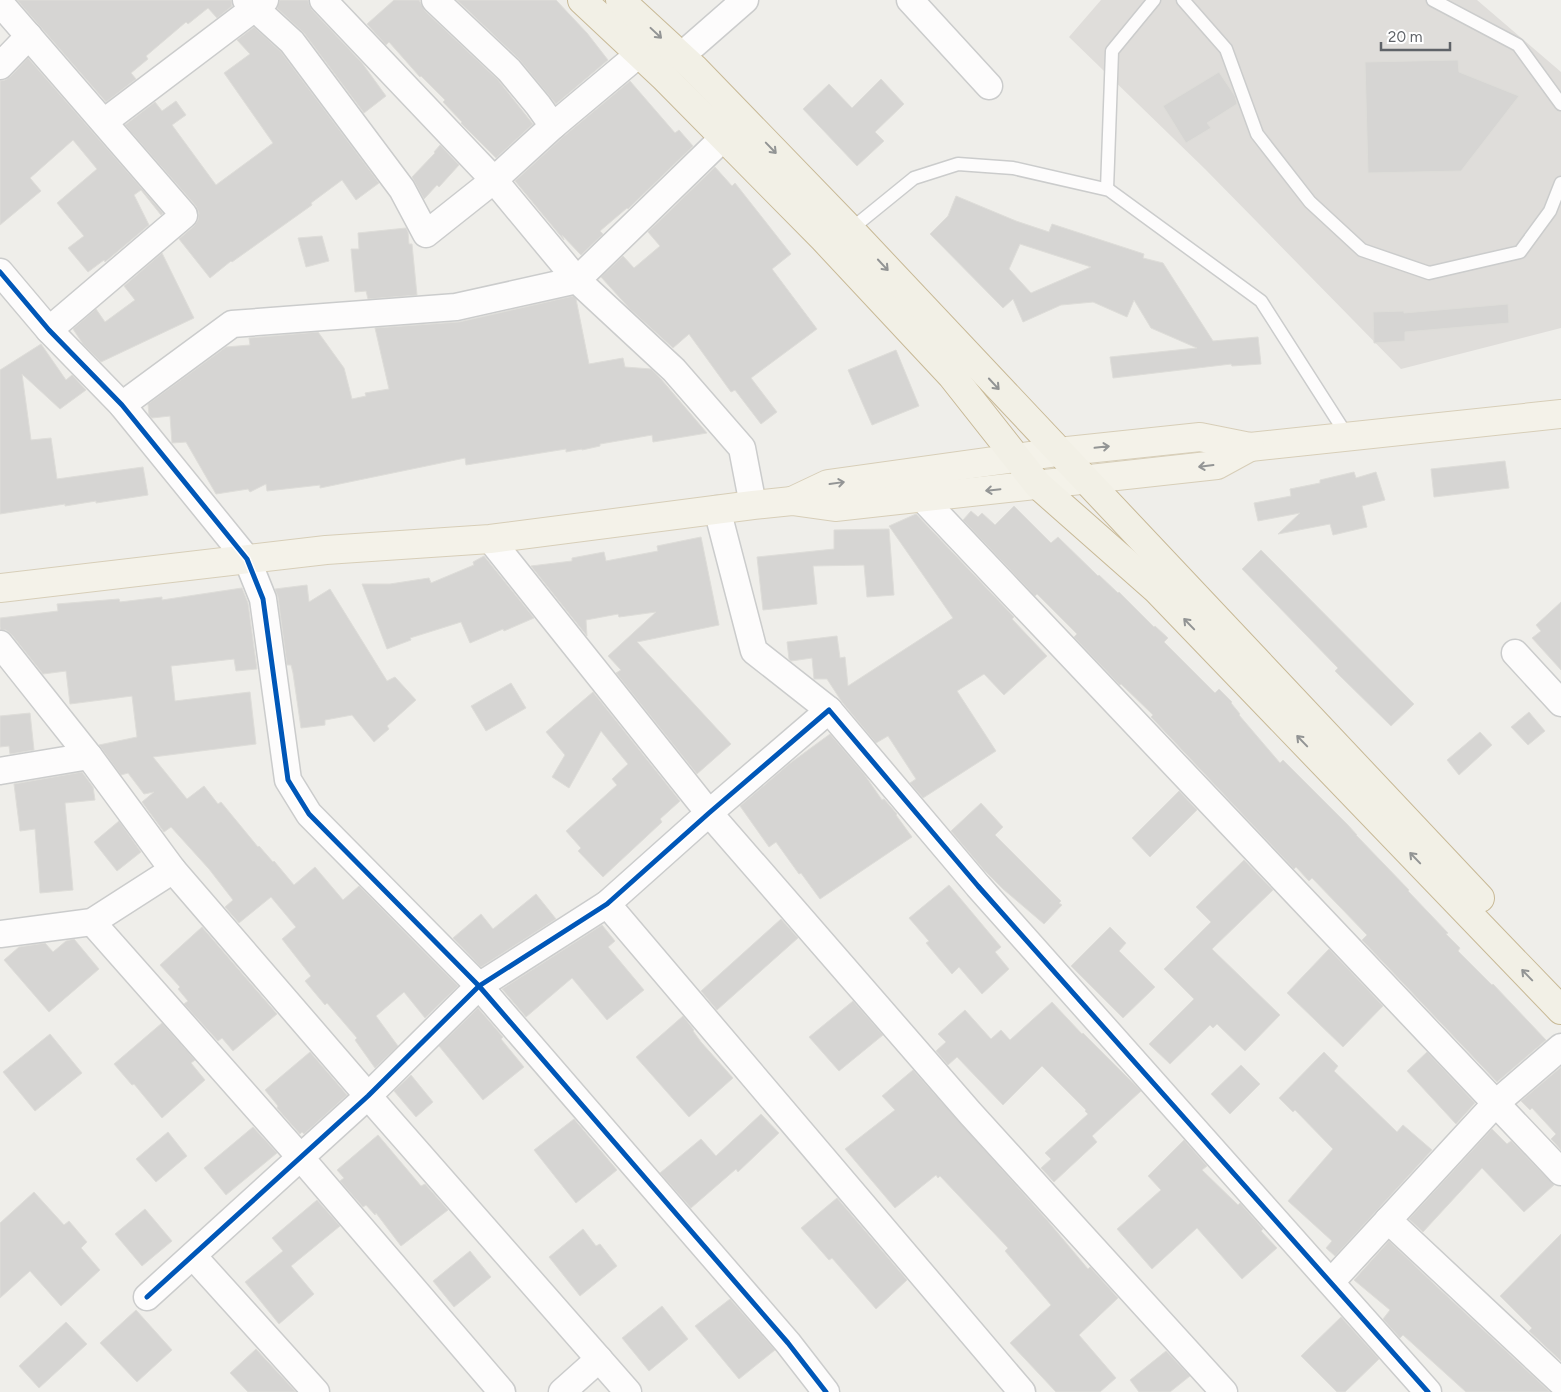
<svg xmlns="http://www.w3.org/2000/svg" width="1561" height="1392" font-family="Figtree,sans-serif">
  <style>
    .industrial { fill: #dfddda }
    .building { fill: #d6d5d3; stroke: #deddd9; fill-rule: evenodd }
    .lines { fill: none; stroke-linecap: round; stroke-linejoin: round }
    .service-casing { stroke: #cbcccc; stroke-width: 15 }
    .minor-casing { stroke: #cbcccc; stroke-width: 29 }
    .primary-casing { stroke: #d7ceb8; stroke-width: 30 }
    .trunk-casing { stroke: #c8b996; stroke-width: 30 }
    .service { stroke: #fdfcfc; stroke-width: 12 }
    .minor { stroke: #fdfcfc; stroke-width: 26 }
    .primary { stroke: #f4f2e9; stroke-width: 28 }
    .trunk { stroke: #f2f0e6; stroke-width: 28 }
    .cycleway-casing { stroke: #fff; stroke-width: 8 }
    .cycleway { stroke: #0057b8; stroke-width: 5 }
    .oneway { stroke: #929494 }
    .oneway2 { stroke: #939595 }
  </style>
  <rect width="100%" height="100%" fill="#efeeea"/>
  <polygon class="industrial" points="1101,0 1477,0 1561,72 1561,328 1401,369 1205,169 1069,37"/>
  <g class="building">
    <polygon points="17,0 231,0 232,6 217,18 208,8 188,24 186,22 146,56 148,59 131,73 136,79 106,102"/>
    <polygon points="280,0 308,0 309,4 312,10 362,63 386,96 364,113 304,33 277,8"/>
    <polygon points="394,0 419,0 425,11 498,80 533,124 496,158 461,123 462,122 443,102 445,100 421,76 420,77 389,42 386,45 367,24"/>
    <polygon points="457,0 556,0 587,33 608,60 556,104 519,59"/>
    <polygon points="254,27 281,52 379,183 356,200 342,180 311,203 312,205 232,262 231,261 210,278 179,239 194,226 198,220 199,213 196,206 125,125 155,102 162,111 176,101 186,115 172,125 216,185 273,143 224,73 250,54 237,40"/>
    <polygon points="28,58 163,213 161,215 141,190 134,195 149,225 105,262 104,260 88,272 68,248 84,236 57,203 97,169 73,140 30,178 41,191 0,225 0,81 5,80 11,76"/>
    <polygon points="1458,60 1459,72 1519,96 1461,171 1368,173 1365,62"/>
    <polygon points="1219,72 1235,96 1237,104 1207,123 1211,128 1186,143 1163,106"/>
    <polygon points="881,79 904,104 875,132 884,141 857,166 803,109 829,84 852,108"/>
    <polygon points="630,81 675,133 679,130 693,146 628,209 627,208 600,231 603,234 581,255 562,235 564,240 515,181 563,137"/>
    <polygon points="440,145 459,165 439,187 437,185 424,199 412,177 435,153 434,152"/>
    <polygon points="715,167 732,186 735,183 791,254 772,269 817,329 751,378 777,412 761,424 735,390 731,392 689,334 673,348 630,309 601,277 623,256 634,268 660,246 648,232"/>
    <path d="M956 196 1016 221 1049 232 1052 224 1144 254 1143 258 1163 263 1213 341 1258 337 1261 364 1232 366 1231 364 1113 378 1110 357 1197 348 1151 328 1134 300 1127 317 1093 302 1061 305 1023 322 1013 299 1003 308 930 234 948 216ZM1020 244 1091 267 1031 293 1009 269Z"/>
    <polygon points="406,228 408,232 409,244 412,244 417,295 368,299 366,291 355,292 351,249 359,249 358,233"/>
    <polygon points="322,236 329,261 306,267 298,238"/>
    <polygon points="162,253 194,318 101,362 83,344 73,329 96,309 105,322 135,300 124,286"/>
    <polygon points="573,296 576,299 589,364 623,358 625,367 651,369 661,379 707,433 653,442 652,435 600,444 600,446 582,450 582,449 566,452 566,449 466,465 465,458 320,488 320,485 267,491 266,484 250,492 248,489 216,494 186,442 172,443 170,416 152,418 149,415 148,404 226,347 250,345 249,338 318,332 344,368 352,399 366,396 365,393 389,389 375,328 459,322"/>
    <polygon points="1508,304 1509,323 1405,332 1405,341 1374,343 1373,312 1404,311 1404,313"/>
    <polygon points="41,344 66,380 72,375 86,390 60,409 22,374 31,440 51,438 57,479 143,467 148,495 96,503 96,501 65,506 65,504 0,514 0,370"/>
    <polygon points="896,350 919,406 872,425 848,370"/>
    <polygon points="1505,461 1509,488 1434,497 1431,469"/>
    <polygon points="1354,472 1356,478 1376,472 1385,500 1362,506 1367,527 1333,535 1330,524 1278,534 1300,513 1258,521 1254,503 1291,496 1290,489 1320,483 1320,480"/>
    <polygon points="1014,506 1051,543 1058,537 1098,576 1099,575 1118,593 1119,592 1154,627 1155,626 1168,638 1164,642 1215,693 1219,689 1232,702 1231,703 1240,714 1239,715 1280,763 1283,760 1347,824 1357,835 1356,835 1409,890 1408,891 1448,933 1446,934 1460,948 1458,951 1492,985 1493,984 1546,1040 1497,1082 1362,940 1367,935 1312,878 1309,881 1296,867 1294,869 1151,717 1153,715 1121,684 1120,685 1117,682 1074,637 1077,634 1037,594 1035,596 963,520 971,511 978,517 982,513 995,525"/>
    <polygon points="916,514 1014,617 1012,619 1047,656 1004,695 984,674 957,691 996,751 923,798 910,783 916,779 888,736 876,743 842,702 827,679 814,679 812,658 791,661 789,659 787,642 837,636 840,658 845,657 848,686 953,618 889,526"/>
    <polygon points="889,529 894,595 867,597 864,565 813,566 817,604 763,610 757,557 834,549 834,530"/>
    <polygon points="701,537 719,625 637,642 731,744 697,774 616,673 621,670 608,656 656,612 619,617 618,614 586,620 587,636 531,566 572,561 572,558 604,552 606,561 658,551 657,546"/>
    <polygon points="1261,550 1414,704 1391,726 1335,671 1338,668 1242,569"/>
    <polygon points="484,556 534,618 504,631 503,629 470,643 461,622 410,638 411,640 387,649 362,584 390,584 429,578 431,583 474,565 473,562"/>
    <polygon points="307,585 309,602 330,589 387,681 395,677 416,700 387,726 389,729 374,742 352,715 325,720 325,725 301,728 293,673 291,665 287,665 278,597 275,589"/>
    <polygon points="242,588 248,603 257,669 236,671 234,659 171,666 175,701 250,692 256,744 153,757 187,799 204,786 218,804 221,802 258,847 259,846 273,862 274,861 294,885 315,867 343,900 359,886 458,986 425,1018 404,992 376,1016 398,1046 375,1068 355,1040 357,1038 327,1003 325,1005 305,981 311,976 282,939 296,927 271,897 239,923 225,907 233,900 209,869 171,827 164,832 142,802 154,792 144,794 128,773 121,775 99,745 137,737 132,696 70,704 66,671 43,674 12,635 6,630 1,630 0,627 0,618 58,611 57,604 119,599 120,602 162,597 162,600"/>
    <polygon points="1561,602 1561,670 1532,638 1541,631 1536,625"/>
    <polygon points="511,683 526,708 486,731 471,706"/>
    <polygon points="593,692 680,801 660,819 662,822 603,877 578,851 581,848 566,831 617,785 612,779 628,764 601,731 569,788 552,777 565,755 546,732"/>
    <polygon points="1529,712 1545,731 1528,745 1511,727"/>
    <polygon points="30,713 34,750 10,754 9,746 0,747 0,716"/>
    <polygon points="1480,732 1492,745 1459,775 1447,760"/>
    <polygon points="830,734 864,774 882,800 884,799 897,814 896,815 912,837 820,899 801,873 799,874 776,842 769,847 740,806 789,764"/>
    <polygon points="82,772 93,787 95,800 65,803 73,890 40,893 35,829 20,831 14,784"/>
    <polygon points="1179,791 1197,810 1150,857 1132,838"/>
    <polygon points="981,803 1003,827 995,835 1061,901 1059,903 1062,905 1044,924 1003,889 984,870 951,831"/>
    <polygon points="119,821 141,852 117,871 94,842"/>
    <polygon points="1244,860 1273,890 1212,949 1280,1015 1245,1051 1217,1024 1213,1028 1210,1025 1170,1064 1149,1044 1194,999 1164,969 1211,922 1196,907"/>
    <polygon points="949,885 1001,947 995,952 1009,969 982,994 959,967 952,974 926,943 929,941 909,918"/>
    <polygon points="536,894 556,919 481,967 453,938 481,914 493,929"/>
    <polygon points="781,919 798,938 717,1010 701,991"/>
    <polygon points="602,925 615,941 608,947 644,990 607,1020 572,978 526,1017 502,989"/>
    <polygon points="202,927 277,1014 233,1051 222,1038 218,1041 184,1004 188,1001 178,989 180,987 160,965"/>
    <polygon points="1110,927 1126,943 1119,951 1155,987 1123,1018 1071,966"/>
    <polygon points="74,939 99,969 49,1012 4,960 19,947 45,943 53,952 66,941"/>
    <polygon points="1329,949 1383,1006 1343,1047 1287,993"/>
    <polygon points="853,1001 883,1035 839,1071 809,1037"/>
    <polygon points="1052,1002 1082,1034 1083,1033 1141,1091 1092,1136 1097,1142 1054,1182 1041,1168 1051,1159 1045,1153 1088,1114 1085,1111 1086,1110 1042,1066 1003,1105 957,1057 948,1065 936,1051 946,1042 938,1034 965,1010 991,1039 1001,1030 1010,1040"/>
    <polygon points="478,1008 503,1037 501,1039 524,1067 483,1100 439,1046"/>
    <polygon points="683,1016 694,1030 693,1031 701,1042 733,1078 689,1117 636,1057"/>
    <polygon points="162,1023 195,1060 191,1063 205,1080 162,1118 134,1084 132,1085 114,1064"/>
    <polygon points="50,1034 82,1073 35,1111 3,1072"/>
    <polygon points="310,1052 347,1095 304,1134 302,1132 300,1134 277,1108 278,1106 265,1090"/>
    <polygon points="1324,1052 1338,1066 1334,1071 1397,1132 1403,1125 1432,1150 1335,1256 1326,1248 1332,1241 1288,1201 1333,1149 1295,1110 1293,1112 1279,1098"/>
    <polygon points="1427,1052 1475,1103 1456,1124 1407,1071"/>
    <polygon points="1241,1065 1260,1084 1230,1114 1211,1094"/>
    <polygon points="1561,1067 1561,1150 1551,1139 1556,1134 1532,1108 1530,1110 1521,1101"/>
    <polygon points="913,1070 1047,1220 1088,1269 1090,1267 1118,1298 1079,1335 1116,1378 1100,1392 1056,1392 1010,1343 1051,1305 1005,1251 1008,1248 940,1176 938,1178 936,1175 895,1208 845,1149 895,1110 882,1096"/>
    <polygon points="411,1075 433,1102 416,1117 394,1091"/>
    <polygon points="761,1114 779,1133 738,1172 736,1169 691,1208 660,1173 701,1139 716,1156"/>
    <polygon points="574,1119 617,1170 576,1203 534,1150"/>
    <polygon points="253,1127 277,1153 226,1195 204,1168"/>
    <polygon points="1492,1129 1507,1144 1511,1141 1554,1185 1524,1212 1482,1168 1423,1232 1409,1219"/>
    <polygon points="168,1132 187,1156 156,1182 136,1159"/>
    <polygon points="378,1135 421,1186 425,1184 448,1210 401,1246 376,1213 375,1215 366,1205 363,1207 340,1181 344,1178 337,1170"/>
    <polygon points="1184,1140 1207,1166 1202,1170 1238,1205 1240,1203 1263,1229 1261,1231 1277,1248 1242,1279 1197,1228 1152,1269 1117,1229 1161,1190 1148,1176"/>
    <polygon points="34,1192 64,1225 69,1221 87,1242 81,1248 100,1270 61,1306 30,1271 0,1298 0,1223"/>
    <polygon points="837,1198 907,1280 876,1309 832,1258 829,1260 801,1228"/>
    <polygon points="317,1200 340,1226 291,1266 314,1294 279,1324 245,1282 283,1251 272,1238"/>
    <polygon points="145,1209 172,1241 142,1266 115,1234"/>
    <polygon points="583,1229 596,1246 600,1244 617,1266 580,1296 549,1257"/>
    <polygon points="1561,1234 1561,1361 1529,1331 1532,1328 1500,1296"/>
    <polygon points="1389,1241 1433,1283 1550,1392 1466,1392 1403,1335 1400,1338 1383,1319 1390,1310 1354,1280"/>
    <polygon points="470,1251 491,1277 454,1307 433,1281"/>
    <polygon points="730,1299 775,1350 739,1379 695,1326"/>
    <polygon points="662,1306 688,1339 649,1371 622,1338"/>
    <polygon points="136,1310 172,1350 137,1382 100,1343"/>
    <polygon points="1341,1317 1379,1359 1345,1392 1337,1392 1301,1356"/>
    <polygon points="66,1322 87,1344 39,1388 19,1366"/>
    <polygon points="256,1349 296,1392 248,1392 230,1373"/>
    <polygon points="1166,1351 1190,1376 1170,1392 1139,1392 1130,1380"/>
  </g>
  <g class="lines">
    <defs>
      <g id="service">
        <polyline points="1183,0 1226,49 1257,134 1310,202 1362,250 1429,273 1520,252 1550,211 1561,183"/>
        <polyline points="1433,0 1518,45 1561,104"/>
        <polyline points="1107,189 1112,51 1154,0"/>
        <polyline points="850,230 914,178 958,164 1013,168 1109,190 1261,301 1348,437"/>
      </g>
      <g id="minor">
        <polyline points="246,0 292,42 402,189 426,234 494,180 577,280 723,138"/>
        <polyline points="323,0 494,180 553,126"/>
        <polyline points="435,0 509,70 538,105 553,126 639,54"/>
        <polyline points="910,0 989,86"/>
        <polyline points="0,3 184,215 49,330"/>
        <polyline points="681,56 745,0"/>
        <polyline points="0,66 29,36"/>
        <polyline points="104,122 265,0"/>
        <polyline points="0,272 49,330 122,405 247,559 263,599 288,780 309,814 479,986 788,1343 826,1392"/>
        <polyline points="122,405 232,324 456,307 577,280 674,370 742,448 753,505"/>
        <polyline points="922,498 1561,1172"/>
        <polyline points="717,509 754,651 829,710"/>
        <polyline points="490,539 709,813 970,1113 1224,1392"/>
        <polyline points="0,644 89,756 173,870 368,1096 628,1392"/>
        <polyline points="1515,653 1561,703"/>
        <polyline points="0,771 89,756"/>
        <polyline points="607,904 1022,1392"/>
        <polyline points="92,922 301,1158 502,1392"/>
        <polyline points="0,934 92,922 173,870"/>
        <polyline points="1388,1220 1561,1382"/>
        <polyline points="193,1256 316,1392"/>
        <polyline points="1331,1282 1496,1103 1561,1047"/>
        <polyline points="147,1297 368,1096 479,986 607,904 709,813 829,710 978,886 1428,1392"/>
        <polyline points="562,1392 599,1359"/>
      </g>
      <g id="primary">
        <polyline points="792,501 828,484 1058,452 1200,437 1250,447 1561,414"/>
        <polyline points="0,588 326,550 490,539 753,505 792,501 835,507 1217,465 1250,447"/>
      </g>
      <g id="trunk">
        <polyline points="582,0 663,76 824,239 952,376 1038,485 1157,590 1561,1010"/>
        <polyline points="620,0 694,68 845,224 1480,898"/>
      </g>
    </defs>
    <use href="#service" class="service-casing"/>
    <use href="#minor" class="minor-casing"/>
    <use href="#primary" class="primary-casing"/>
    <use href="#trunk" class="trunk-casing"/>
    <use href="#service" class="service"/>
    <use href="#minor" class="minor"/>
    <use href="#primary" class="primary"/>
    <use href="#trunk" class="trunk"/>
    <defs>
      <g id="cycleway">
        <polyline points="0,272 49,330 122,405 247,559 263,599 288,780 309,814 479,986 788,1343 826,1392"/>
        <polyline points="147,1297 368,1096 479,986 607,904 709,813 829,710 978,886 1428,1392"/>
      </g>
    </defs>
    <use href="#cycleway" class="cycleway-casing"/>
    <use href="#cycleway" class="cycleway"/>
  </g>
  <defs><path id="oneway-shaft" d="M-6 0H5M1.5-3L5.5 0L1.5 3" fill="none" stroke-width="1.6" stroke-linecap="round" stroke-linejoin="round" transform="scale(1.25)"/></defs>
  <g class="oneway">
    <use href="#oneway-shaft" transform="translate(656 33) rotate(43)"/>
    <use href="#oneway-shaft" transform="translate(771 148) rotate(46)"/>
    <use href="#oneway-shaft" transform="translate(883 265) rotate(47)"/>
    <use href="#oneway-shaft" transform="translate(994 384) rotate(47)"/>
    <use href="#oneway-shaft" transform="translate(1189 624) rotate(-134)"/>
    <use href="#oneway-shaft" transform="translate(1302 741) rotate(-134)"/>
    <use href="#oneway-shaft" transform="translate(1415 858) rotate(-134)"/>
    <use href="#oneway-shaft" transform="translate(1527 975) rotate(-134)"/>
  </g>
  <g class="oneway2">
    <use href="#oneway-shaft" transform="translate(1102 447) rotate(-6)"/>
    <use href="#oneway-shaft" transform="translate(1206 466) rotate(173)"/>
    <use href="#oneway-shaft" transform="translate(837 483) rotate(-8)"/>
    <use href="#oneway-shaft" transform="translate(993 490) rotate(174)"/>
  </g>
  <path d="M1381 42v8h69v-8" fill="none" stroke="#5f6368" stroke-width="2.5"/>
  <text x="1388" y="42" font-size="15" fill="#5f6368" stroke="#ffffff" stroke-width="4" paint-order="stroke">20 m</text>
</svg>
